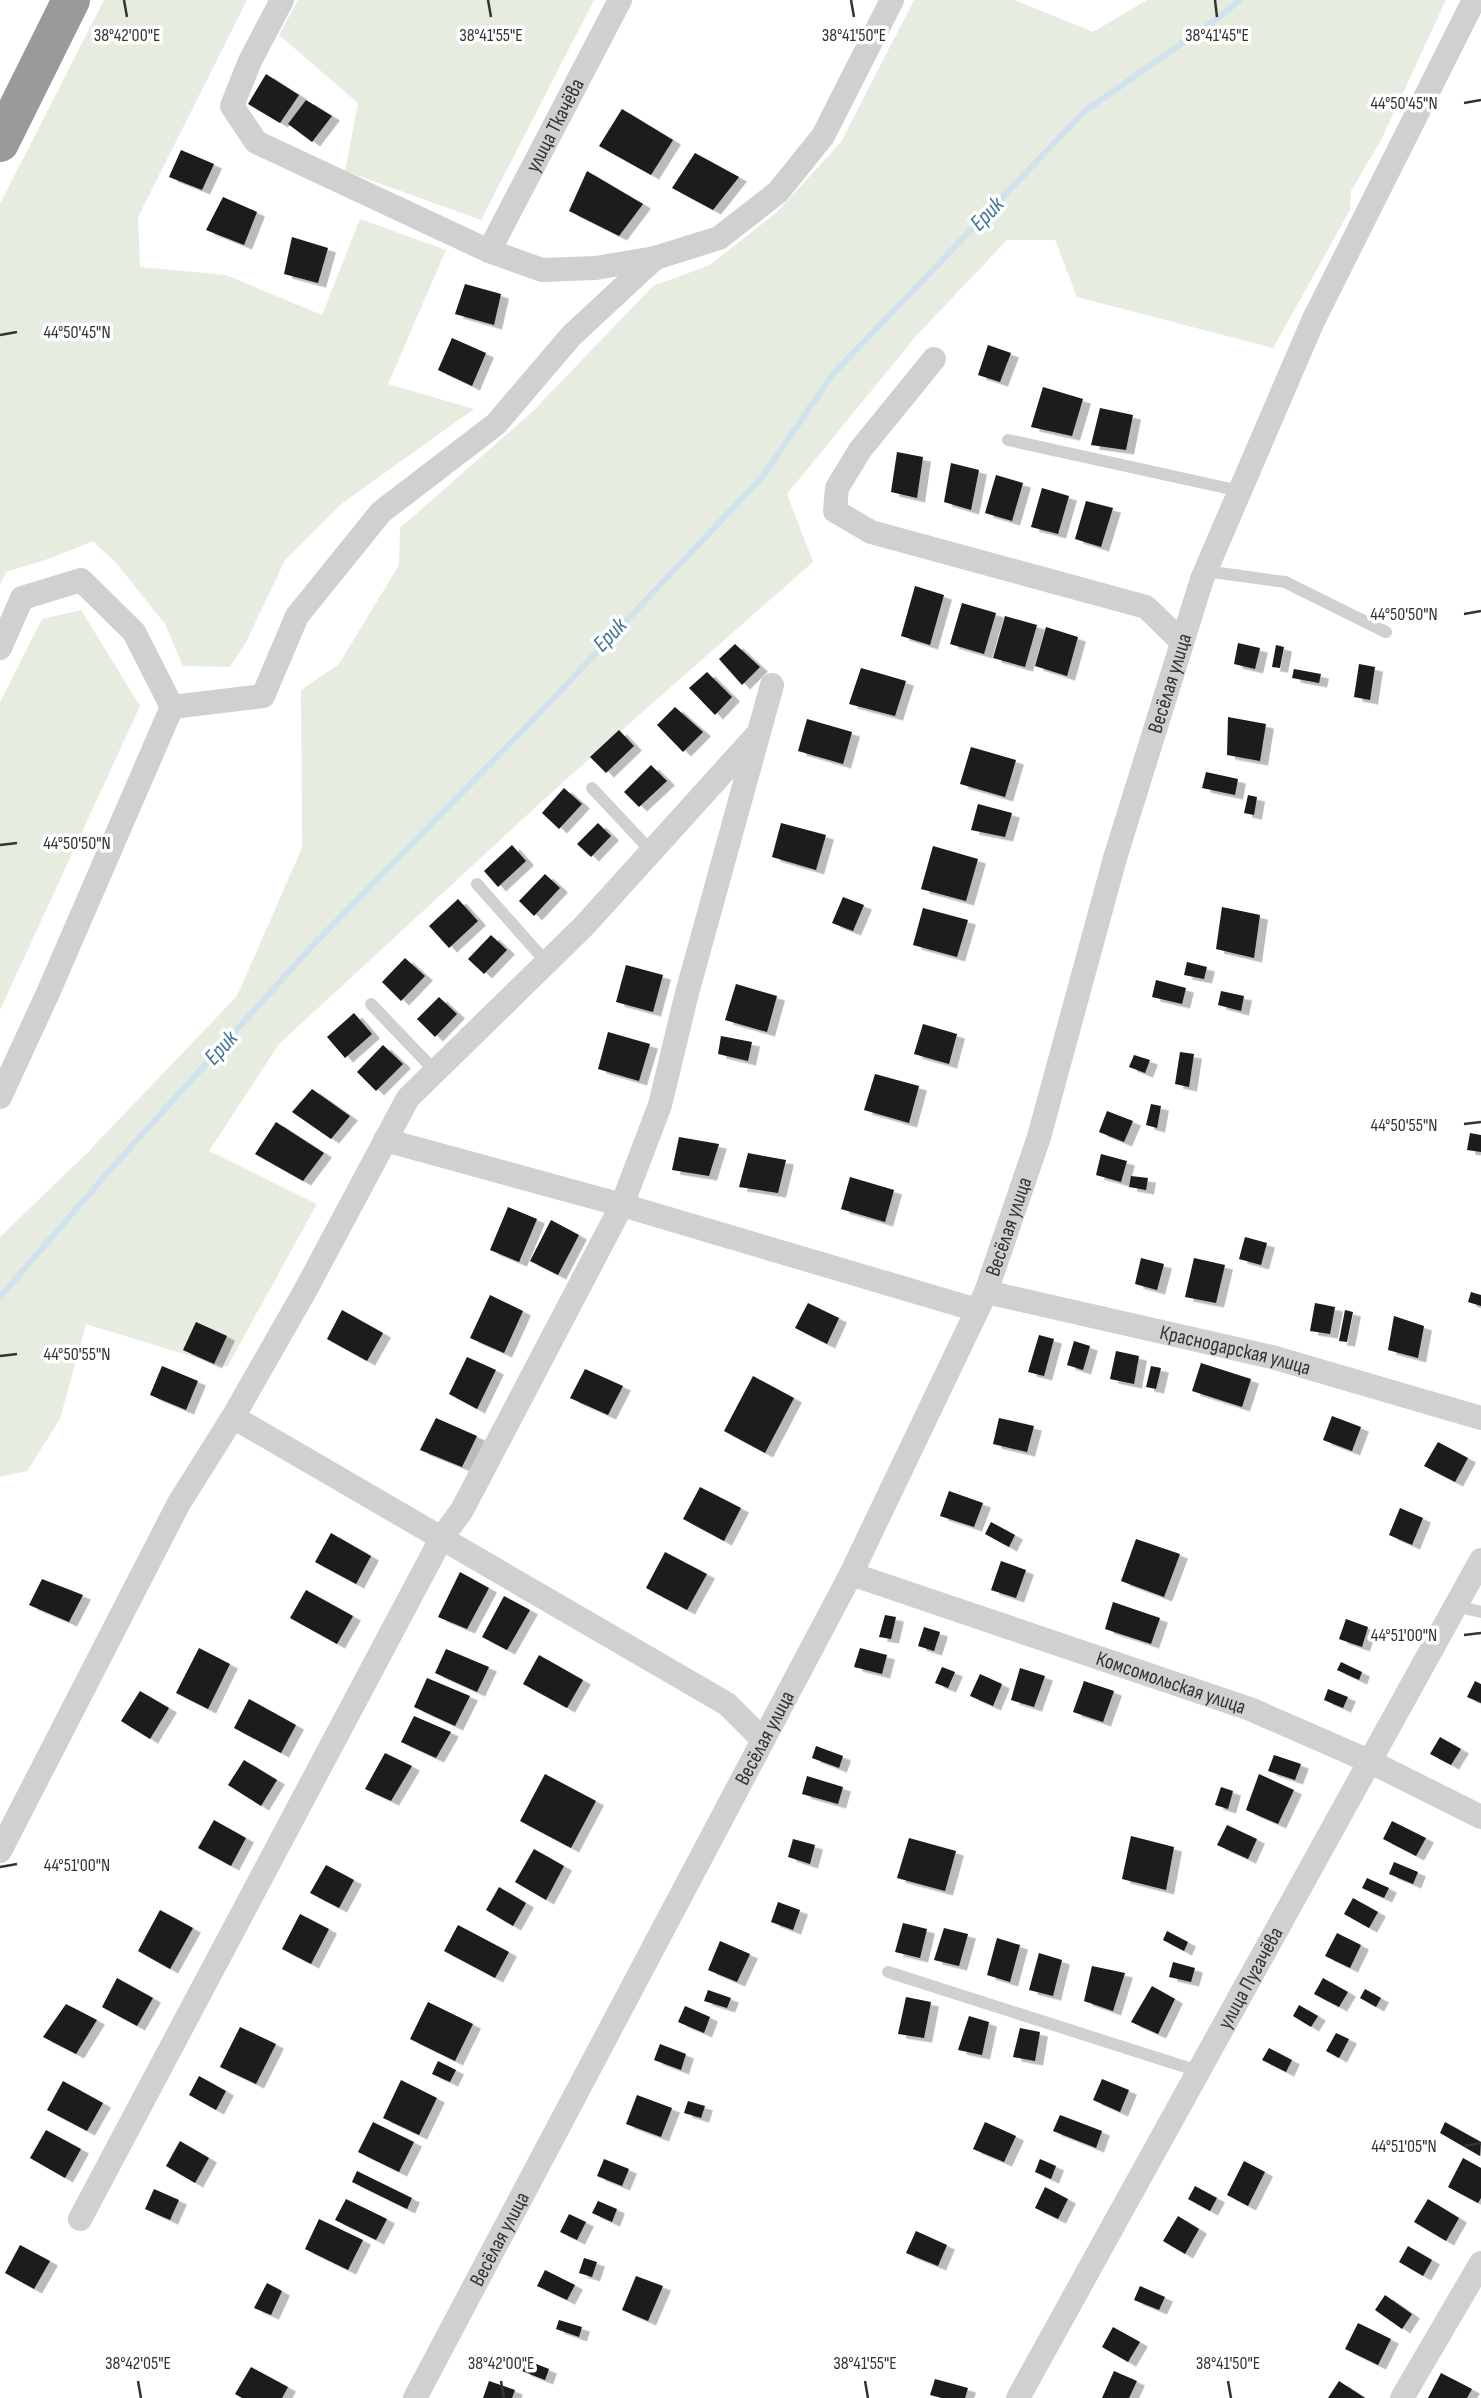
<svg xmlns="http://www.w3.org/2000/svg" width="1481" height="2398" font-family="'Sofia Sans Condensed',sans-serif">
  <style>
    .green { fill: #e6ecdf }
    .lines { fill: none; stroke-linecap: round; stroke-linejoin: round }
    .stream { stroke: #cfe2ee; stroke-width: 6 }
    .building { fill: #1a1a1a; filter: url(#shadow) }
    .lane { stroke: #d0d0d0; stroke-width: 12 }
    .street { stroke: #d0d0d0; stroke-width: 24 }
    .highway { stroke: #9a9a9a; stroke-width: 38 }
    .ticks { fill: none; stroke: #333; stroke-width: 2.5 }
    .labels { text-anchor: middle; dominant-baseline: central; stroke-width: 7; stroke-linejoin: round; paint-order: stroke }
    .street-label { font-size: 21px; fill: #333; stroke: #fff }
    .water-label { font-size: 23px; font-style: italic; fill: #3f7597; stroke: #fff }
    .ticks-label { font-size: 18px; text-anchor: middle; fill: #333; stroke: #fff; stroke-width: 7; stroke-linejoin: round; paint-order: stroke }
  </style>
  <defs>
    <filter id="shadow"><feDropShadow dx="8" dy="4.5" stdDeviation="0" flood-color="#0004"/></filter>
  </defs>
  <rect width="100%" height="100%" fill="#fff"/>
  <g class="green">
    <polygon points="104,0 247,0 138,217 140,267 226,275 322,315 360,219 446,250 388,384 474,409 340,505 285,560 246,642 230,667 183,666 165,624 117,564 93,541 51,558 6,572 0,585 0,204"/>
    <polygon points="298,0 594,0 481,220 345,171 358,103 279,35"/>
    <polygon points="914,0 1015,0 1093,32 1147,0 1446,0 1381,140 1351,191 1350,210 1273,348 1077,297 1055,240 1007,240 916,336 787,494 813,562 563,782 279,1044 209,1151 317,1204 227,1367 86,1324 60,1419 27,1471 0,1477 0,1237 86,1154 237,996 302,848 301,690 339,664 399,565 400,528 531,413 653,286 710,265 776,213 841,142"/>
    <polygon points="81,610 140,706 0,1010 0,702 42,619"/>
  </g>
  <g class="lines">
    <polyline class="stream" points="0,1297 110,1170 315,943 531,722 763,476 832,375 1085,111 1218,18 1240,0"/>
  </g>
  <g class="building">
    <polygon points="266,74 299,95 280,123 248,104"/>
    <polygon points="306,100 332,116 312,142 288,124"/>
    <polygon points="622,109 673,140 651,175 599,146"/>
    <polygon points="181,150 214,164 202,190 169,177"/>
    <polygon points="695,153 739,177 713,210 672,188"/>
    <polygon points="587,171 643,204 619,236 569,211"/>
    <polygon points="223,197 257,212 244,245 206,230"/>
    <polygon points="292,237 328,248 318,283 284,274"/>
    <polygon points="465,284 501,294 494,325 455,314"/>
    <polygon points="452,338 486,353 472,386 438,370"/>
    <polygon points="988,345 1011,353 1000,382 978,375"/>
    <polygon points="1043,387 1083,399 1072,436 1031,427"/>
    <polygon points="1100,408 1133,415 1126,450 1091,445"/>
    <polygon points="897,452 923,457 917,498 891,492"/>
    <polygon points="951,463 979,470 971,510 944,502"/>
    <polygon points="996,475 1023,483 1012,521 985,513"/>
    <polygon points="1042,488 1069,496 1058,534 1031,527"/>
    <polygon points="1086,501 1113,508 1101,547 1075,539"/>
    <polygon points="915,586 944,595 930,645 901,636"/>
    <polygon points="962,603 996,613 984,654 950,644"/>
    <polygon points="1005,616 1037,625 1025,667 993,658"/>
    <polygon points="1046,627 1078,637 1067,676 1035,666"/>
    <polygon points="1238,643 1260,648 1255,669 1234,664"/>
    <polygon points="735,644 760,667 742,685 719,659"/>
    <polygon points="1276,645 1284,647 1280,668 1272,667"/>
    <polygon points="1359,664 1375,667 1370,700 1354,697"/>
    <polygon points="861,668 906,681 895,716 849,704"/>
    <polygon points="1294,669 1321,674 1319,683 1292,678"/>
    <polygon points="707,672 732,697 715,715 689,688"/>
    <polygon points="675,707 703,732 683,752 657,725"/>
    <polygon points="1228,717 1266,724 1260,761 1227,755"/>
    <polygon points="807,719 852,732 843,764 798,751"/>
    <polygon points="619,730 634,746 606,773 590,757"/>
    <polygon points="971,747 1016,760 1005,797 960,784"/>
    <polygon points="651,765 667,781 639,807 624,792"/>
    <polygon points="1206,772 1238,779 1235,795 1202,788"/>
    <polygon points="564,788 582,804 559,829 542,813"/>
    <polygon points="1248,795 1257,797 1254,815 1244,813"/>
    <polygon points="978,804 1012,813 1005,837 971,830"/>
    <polygon points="598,823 611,836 591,857 577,844"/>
    <polygon points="781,823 826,835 816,870 772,857"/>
    <polygon points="512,845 526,861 498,887 484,871"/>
    <polygon points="933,846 978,859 966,901 921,889"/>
    <polygon points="545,874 560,888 534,916 519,901"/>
    <polygon points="843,897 864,905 853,931 832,923"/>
    <polygon points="458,899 478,921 449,948 429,926"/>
    <polygon points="1222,907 1260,915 1254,958 1216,949"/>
    <polygon points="923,908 968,920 957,957 913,945"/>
    <polygon points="491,935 507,950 484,974 468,959"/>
    <polygon points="405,958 425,976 401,1001 382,982"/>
    <polygon points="1187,962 1207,967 1204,979 1184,975"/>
    <polygon points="626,965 663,975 653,1012 616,1002"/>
    <polygon points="1156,980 1186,988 1182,1004 1152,997"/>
    <polygon points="736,984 777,996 767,1032 725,1020"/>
    <polygon points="1221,991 1244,996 1241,1011 1218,1005"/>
    <polygon points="439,997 457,1014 435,1037 417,1019"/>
    <polygon points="354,1013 372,1034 345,1058 327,1037"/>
    <polygon points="923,1024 957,1034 949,1064 914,1054"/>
    <polygon points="608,1032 650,1044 639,1081 598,1069"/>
    <polygon points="721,1036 752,1042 748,1061 718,1054"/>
    <polygon points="383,1045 403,1064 376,1091 357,1072"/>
    <polygon points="1180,1052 1194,1054 1189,1087 1175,1084"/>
    <polygon points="1134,1055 1150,1060 1145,1073 1129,1067"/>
    <polygon points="875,1074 919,1086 909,1123 864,1110"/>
    <polygon points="312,1089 350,1116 331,1139 292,1112"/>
    <polygon points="1151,1104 1161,1106 1157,1128 1146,1125"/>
    <polygon points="1107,1111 1133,1121 1124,1142 1099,1132"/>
    <polygon points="276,1122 324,1153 303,1181 255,1154"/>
    <polygon points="1470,1133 1481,1135 1481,1152 1467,1150"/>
    <polygon points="679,1137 719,1144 709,1176 672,1170"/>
    <polygon points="748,1153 786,1160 778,1193 739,1187"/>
    <polygon points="1101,1154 1127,1161 1121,1182 1096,1175"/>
    <polygon points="1131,1176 1148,1178 1146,1190 1129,1187"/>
    <polygon points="850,1177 894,1190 885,1222 841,1209"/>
    <polygon points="508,1207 537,1219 519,1262 490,1250"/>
    <polygon points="551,1220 579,1235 558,1275 530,1261"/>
    <polygon points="1245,1237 1267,1243 1261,1265 1239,1259"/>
    <polygon points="1141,1258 1164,1264 1157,1290 1135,1284"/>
    <polygon points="1194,1258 1225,1265 1216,1303 1185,1297"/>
    <polygon points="1471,1292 1481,1295 1481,1306 1468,1302"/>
    <polygon points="490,1295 523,1311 504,1353 470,1338"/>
    <polygon points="808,1303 839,1318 827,1344 795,1328"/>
    <polygon points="1315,1303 1335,1307 1330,1334 1310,1331"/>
    <polygon points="342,1310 383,1333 367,1361 327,1339"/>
    <polygon points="1345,1310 1353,1312 1347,1342 1339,1341"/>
    <polygon points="1394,1316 1424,1326 1418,1358 1388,1350"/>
    <polygon points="196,1322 227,1336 214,1364 183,1350"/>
    <polygon points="1039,1335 1054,1339 1044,1376 1028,1372"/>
    <polygon points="1074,1341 1090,1346 1083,1370 1067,1365"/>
    <polygon points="1116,1351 1139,1356 1134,1384 1110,1379"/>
    <polygon points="467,1357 496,1370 477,1409 449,1394"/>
    <polygon points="1201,1363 1251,1379 1242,1407 1192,1391"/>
    <polygon points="162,1366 198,1381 186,1410 150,1395"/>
    <polygon points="1151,1366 1161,1368 1156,1389 1146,1387"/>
    <polygon points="585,1369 623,1386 608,1415 570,1398"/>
    <polygon points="753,1376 794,1398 765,1453 724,1431"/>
    <polygon points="1332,1416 1361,1427 1352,1451 1323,1440"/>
    <polygon points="436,1418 477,1436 462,1467 420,1450"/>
    <polygon points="999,1418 1034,1426 1027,1452 993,1444"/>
    <polygon points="1438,1442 1468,1458 1455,1482 1424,1466"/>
    <polygon points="700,1487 741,1508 724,1541 683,1519"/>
    <polygon points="949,1491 983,1503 974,1527 940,1516"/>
    <polygon points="1400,1508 1423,1518 1412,1545 1389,1535"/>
    <polygon points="991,1522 1015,1535 1009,1547 985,1534"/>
    <polygon points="331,1533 371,1556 356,1584 315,1562"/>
    <polygon points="1136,1539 1180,1554 1164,1597 1121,1581"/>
    <polygon points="665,1552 707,1574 687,1610 646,1588"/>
    <polygon points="1001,1561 1026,1570 1016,1598 991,1590"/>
    <polygon points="460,1572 489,1588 467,1629 438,1617"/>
    <polygon points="42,1579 83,1595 69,1622 29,1605"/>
    <polygon points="306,1590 353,1616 337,1644 290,1618"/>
    <polygon points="504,1596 530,1610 507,1650 482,1637"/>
    <polygon points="1113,1602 1160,1618 1151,1644 1105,1629"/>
    <polygon points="885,1615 896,1617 891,1639 879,1637"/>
    <polygon points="1346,1619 1368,1627 1362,1647 1339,1639"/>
    <polygon points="924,1627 940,1632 934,1651 918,1646"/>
    <polygon points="199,1648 230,1664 208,1709 176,1693"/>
    <polygon points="860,1648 887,1655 882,1674 854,1667"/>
    <polygon points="446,1649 489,1667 477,1692 435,1673"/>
    <polygon points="539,1655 583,1680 567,1708 523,1684"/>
    <polygon points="1341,1662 1362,1672 1359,1680 1337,1670"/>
    <polygon points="942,1667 955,1672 948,1688 935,1683"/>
    <polygon points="1020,1668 1045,1676 1034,1707 1011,1700"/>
    <polygon points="980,1674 1002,1684 993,1706 970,1696"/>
    <polygon points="427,1678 470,1696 455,1726 414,1707"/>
    <polygon points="1084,1681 1114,1691 1103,1722 1073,1712"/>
    <polygon points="1475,1681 1481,1684 1481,1703 1467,1697"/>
    <polygon points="1328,1689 1348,1697 1343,1708 1324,1700"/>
    <polygon points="140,1691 169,1708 150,1739 121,1721"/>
    <polygon points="249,1699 296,1725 281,1753 234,1728"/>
    <polygon points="414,1716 451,1732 436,1758 401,1742"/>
    <polygon points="1440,1737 1461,1749 1451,1765 1430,1754"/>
    <polygon points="816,1746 843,1756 839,1768 812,1758"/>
    <polygon points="385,1753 412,1766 391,1801 365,1789"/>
    <polygon points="1274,1755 1301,1764 1295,1780 1268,1771"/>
    <polygon points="244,1760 277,1780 261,1806 228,1785"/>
    <polygon points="545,1774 596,1801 571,1848 520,1821"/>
    <polygon points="1259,1774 1294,1790 1278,1824 1246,1810"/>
    <polygon points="807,1776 843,1787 838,1804 802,1794"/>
    <polygon points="1221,1787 1233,1791 1228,1809 1215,1805"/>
    <polygon points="214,1820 246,1838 231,1866 198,1848"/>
    <polygon points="1392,1821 1426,1838 1416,1856 1383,1839"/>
    <polygon points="1227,1825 1257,1839 1248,1859 1217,1845"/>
    <polygon points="1131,1836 1174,1847 1166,1890 1122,1879"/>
    <polygon points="909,1838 956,1851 945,1891 897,1878"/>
    <polygon points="793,1839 815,1845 810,1864 788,1857"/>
    <polygon points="534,1849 564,1866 546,1900 515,1882"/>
    <polygon points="1394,1862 1418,1872 1413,1884 1389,1874"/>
    <polygon points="326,1865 354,1880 339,1908 310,1893"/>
    <polygon points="1367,1878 1389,1888 1384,1898 1362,1888"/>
    <polygon points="499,1887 526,1903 513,1926 486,1910"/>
    <polygon points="1353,1898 1378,1912 1369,1928 1344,1914"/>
    <polygon points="778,1902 800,1910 793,1930 771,1922"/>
    <polygon points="160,1910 193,1928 170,1969 138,1951"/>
    <polygon points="300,1914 329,1929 311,1964 282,1949"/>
    <polygon points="903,1923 927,1929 920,1958 895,1952"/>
    <polygon points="458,1925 509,1952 495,1978 444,1951"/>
    <polygon points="944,1928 968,1934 959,1966 934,1960"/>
    <polygon points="1167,1931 1188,1942 1184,1951 1163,1940"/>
    <polygon points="1337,1933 1361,1945 1350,1968 1325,1956"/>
    <polygon points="997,1938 1020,1945 1010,1982 987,1975"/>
    <polygon points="720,1941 750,1954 737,1982 708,1970"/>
    <polygon points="1039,1953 1062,1960 1053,1996 1029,1990"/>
    <polygon points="1173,1962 1195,1968 1191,1982 1169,1977"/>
    <polygon points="1092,1966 1125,1973 1113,2011 1084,2001"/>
    <polygon points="117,1978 153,1998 137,2026 102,2007"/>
    <polygon points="1323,1978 1348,1992 1339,2007 1314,1994"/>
    <polygon points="1152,1986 1175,1999 1158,2034 1131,2022"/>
    <polygon points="1365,1989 1381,1998 1376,2007 1360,1998"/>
    <polygon points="708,1990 731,1998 727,2008 704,2001"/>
    <polygon points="906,1997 931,2002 924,2038 898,2034"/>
    <polygon points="428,2002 473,2024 455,2061 410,2039"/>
    <polygon points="66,2004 97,2020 76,2054 43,2037"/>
    <polygon points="1299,2005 1318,2016 1311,2027 1293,2016"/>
    <polygon points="685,2006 710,2017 704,2033 678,2022"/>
    <polygon points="969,2016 989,2022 982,2055 958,2050"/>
    <polygon points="240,2027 276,2044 256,2084 220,2067"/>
    <polygon points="1020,2028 1040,2032 1035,2061 1013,2057"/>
    <polygon points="1336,2033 1349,2039 1339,2058 1326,2051"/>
    <polygon points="660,2044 686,2054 681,2070 654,2060"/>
    <polygon points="1269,2048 1292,2060 1286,2072 1262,2060"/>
    <polygon points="438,2061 456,2070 450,2082 432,2074"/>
    <polygon points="199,2076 226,2091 216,2110 189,2095"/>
    <polygon points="1102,2079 1129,2090 1120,2112 1093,2100"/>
    <polygon points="401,2080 437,2098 419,2135 383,2118"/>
    <polygon points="63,2081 103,2103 87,2131 47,2110"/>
    <polygon points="637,2095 672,2108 661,2137 626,2124"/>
    <polygon points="688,2101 705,2106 701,2118 684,2113"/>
    <polygon points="1060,2115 1102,2131 1096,2148 1053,2131"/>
    <polygon points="373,2122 414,2142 399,2172 358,2152"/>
    <polygon points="985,2122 1016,2136 1004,2162 973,2149"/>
    <polygon points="1445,2122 1481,2142 1480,2156 1440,2133"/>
    <polygon points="46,2130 81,2149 65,2178 30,2158"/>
    <polygon points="180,2141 209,2158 195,2183 166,2166"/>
    <polygon points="1463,2158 1481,2168 1481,2198 1478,2203 1448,2187"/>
    <polygon points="604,2159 629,2169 622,2186 597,2176"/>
    <polygon points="1040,2159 1056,2166 1051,2179 1035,2172"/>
    <polygon points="1244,2161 1265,2172 1248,2206 1227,2195"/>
    <polygon points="357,2171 412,2198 407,2209 352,2182"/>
    <polygon points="1195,2186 1217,2198 1210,2211 1188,2199"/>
    <polygon points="1045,2187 1068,2199 1058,2219 1035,2208"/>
    <polygon points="154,2189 179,2200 170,2220 145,2209"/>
    <polygon points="346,2199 387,2219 376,2240 335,2220"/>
    <polygon points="1428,2199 1459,2218 1446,2241 1414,2222"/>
    <polygon points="598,2201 617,2209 612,2222 592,2213"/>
    <polygon points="569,2214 586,2222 577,2240 560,2232"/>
    <polygon points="1178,2216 1199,2229 1185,2254 1163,2241"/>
    <polygon points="319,2219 363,2240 348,2270 305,2249"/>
    <polygon points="916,2231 947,2245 938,2266 906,2253"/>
    <polygon points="20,2245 50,2261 34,2289 5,2273"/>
    <polygon points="1408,2246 1432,2260 1423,2276 1399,2262"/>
    <polygon points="584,2258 597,2262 592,2277 579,2273"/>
    <polygon points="545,2270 575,2285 567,2300 537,2286"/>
    <polygon points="636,2276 663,2286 648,2321 622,2310"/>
    <polygon points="267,2283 282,2291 271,2315 254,2308"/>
    <polygon points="1140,2286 1165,2297 1159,2310 1134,2300"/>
    <polygon points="1385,2295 1412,2314 1402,2329 1375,2310"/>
    <polygon points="559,2320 582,2327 579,2337 556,2329"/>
    <polygon points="1358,2323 1391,2339 1378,2365 1345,2349"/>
    <polygon points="1113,2327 1140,2342 1128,2362 1102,2347"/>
    <polygon points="526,2360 549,2369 545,2380 522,2371"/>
    <polygon points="251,2367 288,2387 282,2398 242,2398 235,2394"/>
    <polygon points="1114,2371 1137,2381 1129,2398 1102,2398"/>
    <polygon points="1441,2373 1472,2389 1467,2398 1428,2398"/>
    <polygon points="935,2379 968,2388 965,2398 942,2398 930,2395"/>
    <polygon points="489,2381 515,2390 512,2398 483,2398"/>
    <polygon points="1339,2381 1365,2398 1328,2398"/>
  </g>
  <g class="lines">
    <g class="lane">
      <polyline points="1008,440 1240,491"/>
      <polyline points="1205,571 1285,582 1386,632"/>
      <polyline points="592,788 651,851"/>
      <polyline points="477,884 547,963"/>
      <polyline points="371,1004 436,1072"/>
      <polyline points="1455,1606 1481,1612"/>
      <polyline points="888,1972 1198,2071"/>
    </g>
    <g class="street">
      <polyline points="282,0 250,61 232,106 256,142 489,251 542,270 596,268 655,258 719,238 778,192 823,136 892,0"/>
      <path id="s1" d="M489 251 620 0"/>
      <polyline points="934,359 860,450 837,488 835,511 871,532 1146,607 1182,642"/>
      <polyline points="0,648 22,598 81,580 134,632 172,707"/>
      <polyline points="172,707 263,696 297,616 381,512 496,424 571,336 655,258"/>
      <polyline points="755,737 584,926 408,1098 305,1291 233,1417 727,1704 763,1740"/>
      <polyline points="0,1097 48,993 172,707"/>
      <polyline points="385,1140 622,1205 977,1310"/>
      <path id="s2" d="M986 1292 1272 1357 1481 1418"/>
      <path id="s3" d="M851 1574 1250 1709 1369 1761 1481 1817"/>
      <polyline points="0,1851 179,1503 233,1417"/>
      <polyline points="80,2219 441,1539 462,1510 622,1205 660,1105 687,993 772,685"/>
      <path id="s4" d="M415 2398 851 1574 986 1292 1039 1137 1115 858 1202 579 1313 321 1474 0"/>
      <path id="s5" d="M1018 2398 1481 1560"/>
      <polyline points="1402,2398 1481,2263"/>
    </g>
    <polyline class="highway" points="0,143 71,0"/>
  </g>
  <path class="ticks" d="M124 0 127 17M488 0 491 17M851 0 854 17M1215 0 1217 17M1464 103 1481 100M0 335 17 332M1464 614 1481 611M0 845 17 843M1464 1124 1481 1122M0 1356 17 1354M1464 1635 1481 1633M0 1867 17 1864M1464 2146 1481 2143M138 2381 141 2398M501 2381 504 2398M865 2381 868 2398M1228 2381 1231 2398"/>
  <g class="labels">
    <g class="street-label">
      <text stroke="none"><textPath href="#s1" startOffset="142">улица Ткачёва</textPath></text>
      <text stroke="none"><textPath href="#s4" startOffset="1881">Весёлая улица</textPath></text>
      <text stroke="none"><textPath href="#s4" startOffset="1314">Весёлая улица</textPath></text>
      <text stroke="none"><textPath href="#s2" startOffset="256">Краснодарская улица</textPath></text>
      <text stroke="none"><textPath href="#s3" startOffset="338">Комсомольская улица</textPath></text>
      <text stroke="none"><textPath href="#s4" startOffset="747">Весёлая улица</textPath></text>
      <text stroke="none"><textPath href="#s5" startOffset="480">улица Пугачёва</textPath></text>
      <text stroke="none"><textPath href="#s4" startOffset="180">Весёлая улица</textPath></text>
    </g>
    <g class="water-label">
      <text transform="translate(987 214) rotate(-46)">Ерик</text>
      <text transform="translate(610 635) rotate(-46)">Ерик</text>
      <text transform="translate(221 1048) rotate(-48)">Ерик</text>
    </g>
  </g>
  <g class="ticks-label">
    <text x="127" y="41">38°42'00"E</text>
    <text x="491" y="41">38°41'55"E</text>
    <text x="854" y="41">38°41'50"E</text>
    <text x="1217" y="41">38°41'45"E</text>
    <text x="1404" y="109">44°50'45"N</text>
    <text x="77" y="338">44°50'45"N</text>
    <text x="1404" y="620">44°50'50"N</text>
    <text x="77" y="849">44°50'50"N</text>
    <text x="1404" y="1131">44°50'55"N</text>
    <text x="77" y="1360">44°50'55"N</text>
    <text x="1404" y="1641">44°51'00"N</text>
    <text x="77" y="1871">44°51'00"N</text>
    <text x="1404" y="2152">44°51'05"N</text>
    <text x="138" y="2369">38°42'05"E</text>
    <text x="501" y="2369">38°42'00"E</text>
    <text x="865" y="2369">38°41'55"E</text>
    <text x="1228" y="2369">38°41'50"E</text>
  </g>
</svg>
